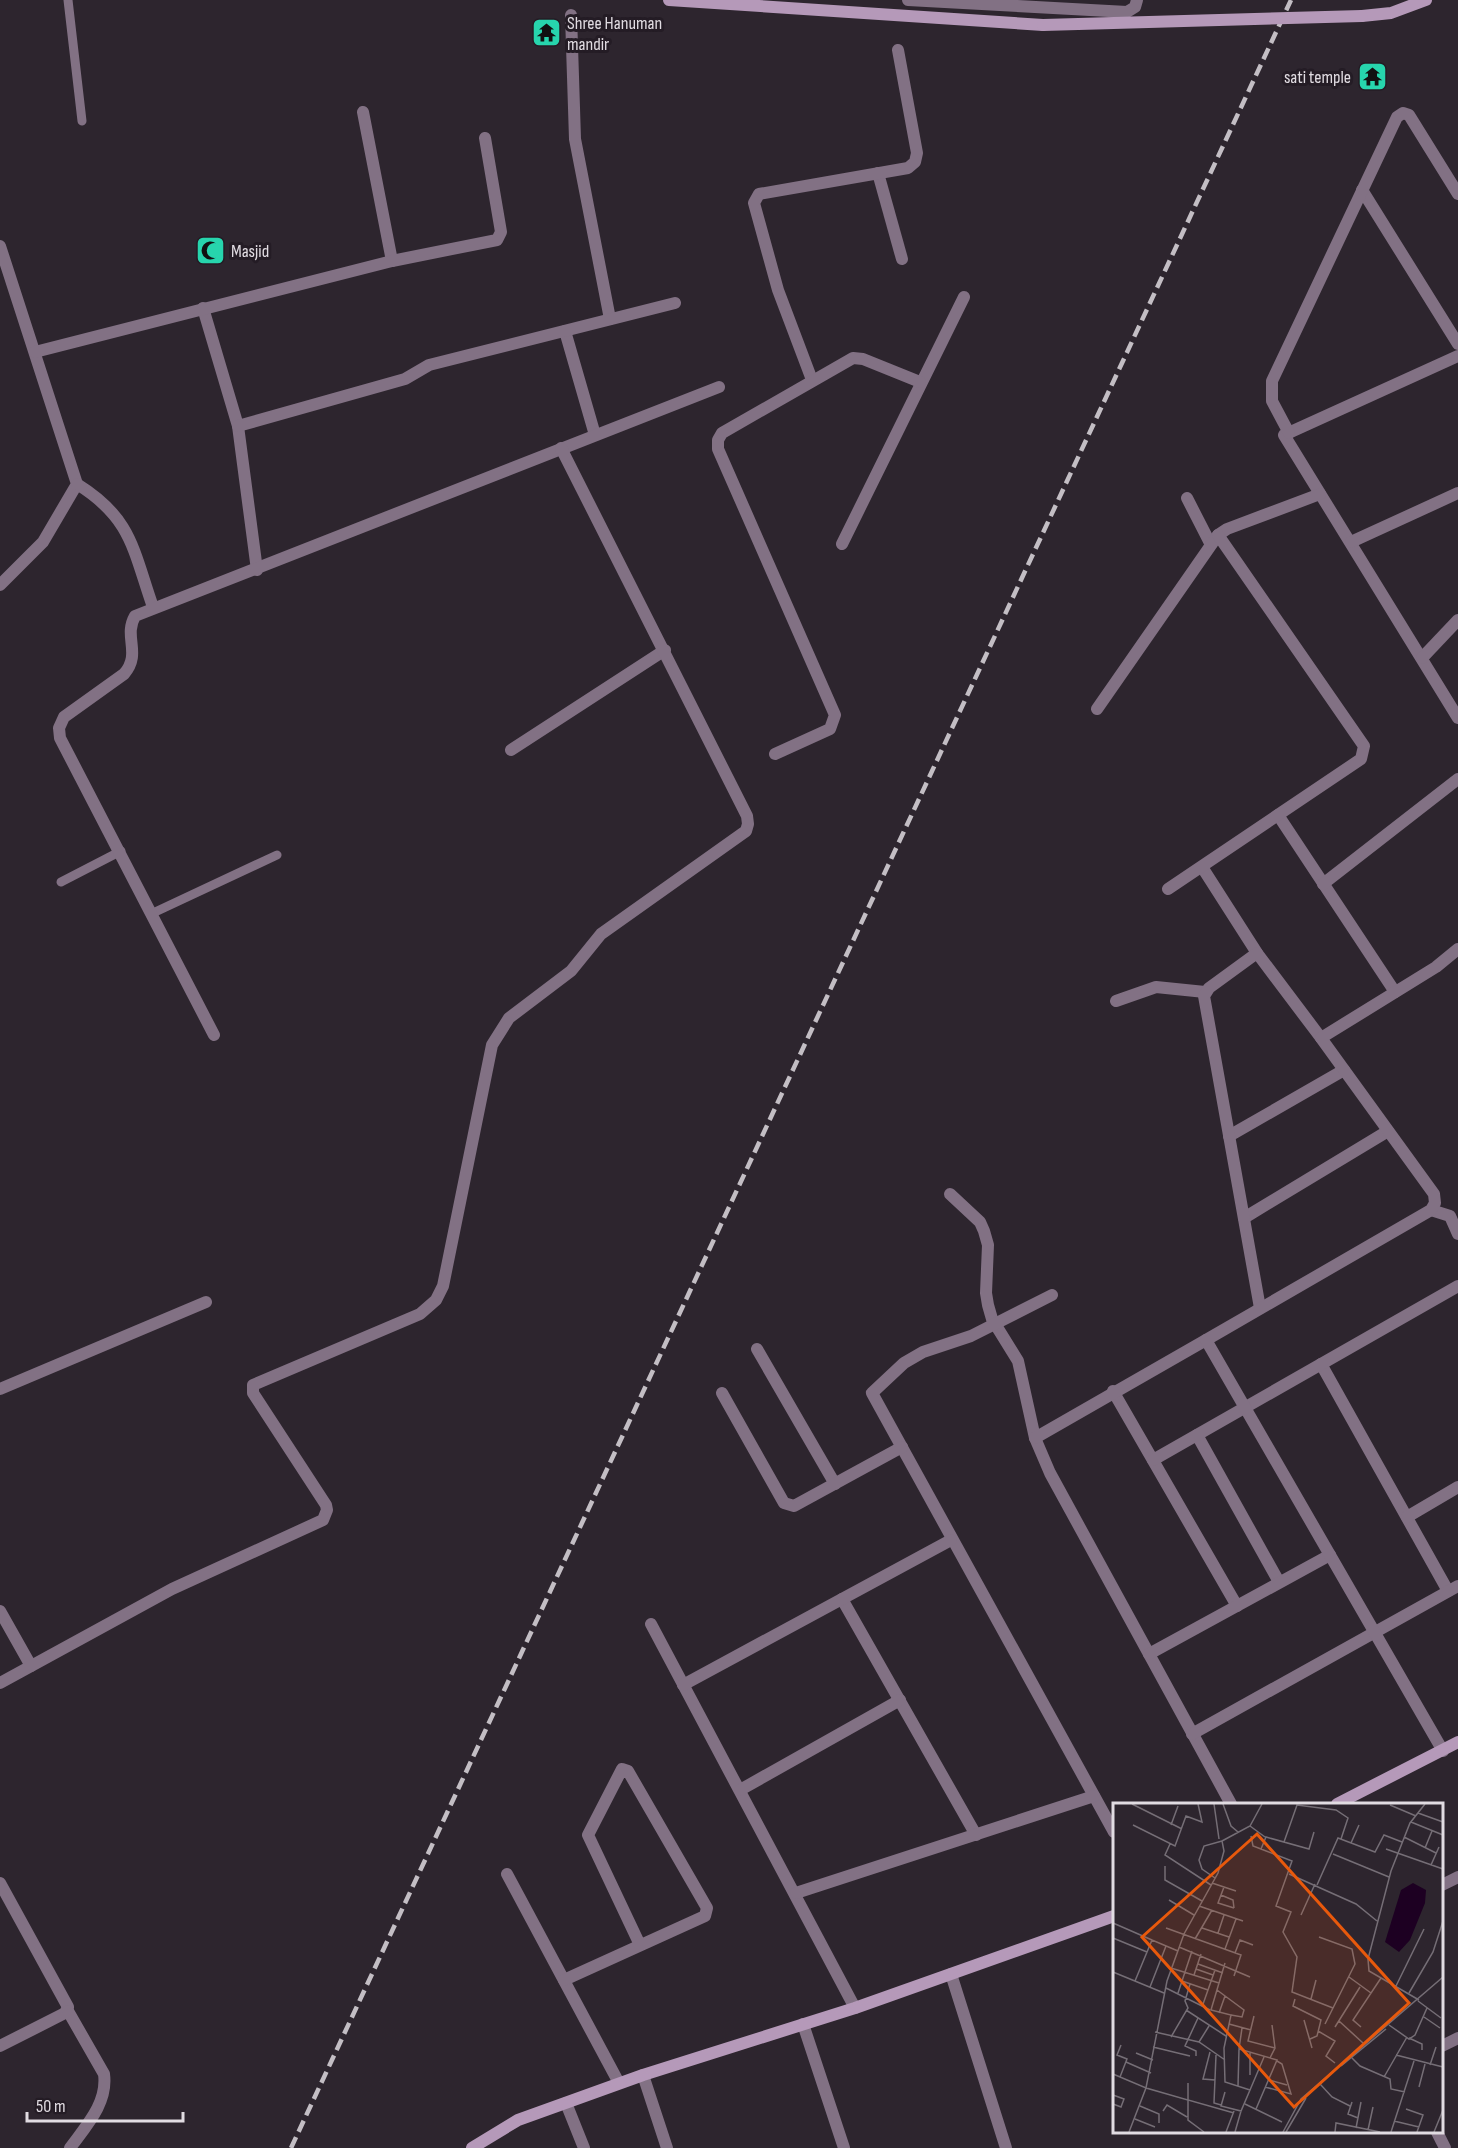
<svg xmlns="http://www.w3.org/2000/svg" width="1458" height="2148" font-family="'Sofia Sans Condensed',sans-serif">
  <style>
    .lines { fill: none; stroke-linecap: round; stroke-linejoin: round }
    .lane { stroke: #827184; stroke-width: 9 }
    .street { stroke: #827184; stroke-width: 12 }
    .secondary { stroke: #b599b9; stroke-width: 12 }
    .rail { stroke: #c3bec4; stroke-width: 4.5; stroke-dasharray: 12 6; stroke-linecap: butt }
    .secondary-bridge { stroke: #b599b9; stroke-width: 12 }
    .labels { text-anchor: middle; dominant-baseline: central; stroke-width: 6; stroke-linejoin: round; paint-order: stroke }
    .poi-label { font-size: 18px; fill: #e1dce2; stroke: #241c25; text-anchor: start }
    .inset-road { fill: none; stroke: #756e76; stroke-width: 1.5 }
    .view { fill: #e8590c; fill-opacity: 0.15; stroke: #e8590c; stroke-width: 3 }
    .inset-edge { fill: none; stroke: #e1dce2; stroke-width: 3 }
  </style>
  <rect width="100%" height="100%" fill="#2d252e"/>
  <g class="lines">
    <g class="lane">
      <polyline points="68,0 82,121"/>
      <polyline points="61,882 121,851"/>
      <polyline points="153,913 277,855"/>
    </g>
    <g class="street">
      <polyline points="908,0 1127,12 1135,7 1137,0"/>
      <polyline points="571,15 575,139 610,319"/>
      <polyline points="363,112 392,261"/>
      <polyline points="878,173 902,259"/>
      <polyline points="1362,190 1458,344"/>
      <polyline points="0,246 77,484 43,542 0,585"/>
      <polyline points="203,308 238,426 257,570"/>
      <polyline points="565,331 595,435"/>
      <polyline points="35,352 392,261 497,240 501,232 485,138"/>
      <polyline points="1458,356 1284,435 1458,718"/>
      <polyline points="812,380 778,290 754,203 759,194 908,168 915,162 917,153 898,50"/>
      <polyline points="238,426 405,379 429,365 675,303"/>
      <polyline points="1289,433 1272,401 1272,381 1397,117 1403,113 1409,115 1458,194"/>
      <path d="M77 484C132 518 133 550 153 607"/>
      <polyline points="1187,498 1210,543"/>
      <polyline points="1351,542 1458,493"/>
      <polyline points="842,544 964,297"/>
      <polyline points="1422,658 1458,620"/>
      <polyline points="1097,709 1218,535 1227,529 1320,494"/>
      <polyline points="511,750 665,650"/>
      <polyline points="775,754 830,729 835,715 718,449 718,440 722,433 853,358 863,359 920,382"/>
      <polyline points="1278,815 1395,992"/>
      <polyline points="1202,867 1257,953"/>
      <polyline points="1323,884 1458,779"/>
      <polyline points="1168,889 1361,759 1364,746 1218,535"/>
      <polyline points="1116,1001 1156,987 1205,992"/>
      <path d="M214 1035 60 738 59 728 64 717 124 674C142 653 123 637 135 616L719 387"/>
      <polyline points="1229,1136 1344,1070"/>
      <polyline points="950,1194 980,1222 984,1231 988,1245 986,1293 988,1305 992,1319 1018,1361 1035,1438 1050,1473 1231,1804"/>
      <polyline points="1431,1210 1450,1216 1458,1234"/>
      <polyline points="1244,1218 1388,1131"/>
      <polyline points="1052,1295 971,1336 923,1352 904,1363 872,1393 1114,1832"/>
      <polyline points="1260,1308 1204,996 1209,988 1257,953 1321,1038"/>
      <polyline points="757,1349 835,1484"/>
      <polyline points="1321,1364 1448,1591"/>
      <polyline points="0,1389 206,1302"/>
      <polyline points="1113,1391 1237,1606"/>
      <polyline points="722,1393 784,1503 794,1506 902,1447"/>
      <polyline points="1197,1435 1279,1582"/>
      <polyline points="1035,1438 1206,1340"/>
      <polyline points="1153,1460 1458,1286"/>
      <polyline points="1407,1517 1458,1487"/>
      <polyline points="842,1599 976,1835"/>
      <polyline points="0,1611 31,1666"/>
      <polyline points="651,1624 855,2008"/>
      <polyline points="1149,1654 1330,1555"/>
      <polyline points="0,1683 172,1589 323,1520 327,1510 326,1505 253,1393 253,1385 420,1314 436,1300 443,1286 492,1045 509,1018 571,971 601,934 746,831 748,824 747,816 561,448"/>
      <polyline points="683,1685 951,1540"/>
      <polyline points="1192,1734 1458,1586"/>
      <polyline points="1443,1751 1206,1340 1431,1210 1435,1203 1434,1194 1321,1038 1436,967 1458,949"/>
      <polyline points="740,1790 900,1700"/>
      <polyline points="507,1874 619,2083"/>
      <polyline points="0,1883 68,2007 65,2013 0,2046"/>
      <polyline points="1442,1885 1458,1877"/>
      <polyline points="796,1893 1094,1796"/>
      <polyline points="951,1974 1006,2148"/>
      <polyline points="564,1980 705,1916 707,1908 628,1771 622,1769 588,1835 640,1945"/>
      <path d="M68 2011 104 2074C108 2103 86 2126 70 2148"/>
      <polyline points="803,2024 844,2148"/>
      <polyline points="1442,2046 1458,2038"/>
      <polyline points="643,2075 667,2148"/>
      <polyline points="566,2103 584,2148"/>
      <polyline points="1437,2132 1445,2148"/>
    </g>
    <g class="secondary">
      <polyline points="669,0 1043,25"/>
      <polyline points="1362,16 1391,13 1426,0"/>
      <polyline points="1337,1804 1458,1742"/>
      <polyline points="472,2148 518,2120 643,2075 855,2008 1114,1916"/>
    </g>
    <polyline class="rail" points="291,2148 1291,0"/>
    <polyline class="secondary-bridge" points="1043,25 1362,16"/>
  </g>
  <defs>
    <symbol id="temple-square" viewBox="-11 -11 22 22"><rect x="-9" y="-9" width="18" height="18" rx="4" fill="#27d5ad" stroke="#241c25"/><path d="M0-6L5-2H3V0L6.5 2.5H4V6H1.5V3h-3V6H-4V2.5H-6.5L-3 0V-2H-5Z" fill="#111"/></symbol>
    <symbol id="mosque-square" viewBox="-11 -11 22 22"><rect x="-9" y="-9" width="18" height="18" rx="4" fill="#27d5ad" stroke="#241c25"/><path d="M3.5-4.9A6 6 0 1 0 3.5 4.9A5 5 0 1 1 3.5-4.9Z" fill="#111"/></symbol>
  </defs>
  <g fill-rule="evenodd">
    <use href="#temple-square" x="530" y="16" width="33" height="33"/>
    <use href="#temple-square" x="1356" y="60" width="33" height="33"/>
    <use href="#mosque-square" x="194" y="234" width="33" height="33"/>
  </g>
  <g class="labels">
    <g class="poi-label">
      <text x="567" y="23">Shree Hanuman<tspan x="567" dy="21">mandir</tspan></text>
      <text x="1351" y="77" text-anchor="end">sati temple</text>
      <text x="231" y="251">Masjid</text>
    </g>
  </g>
  <g transform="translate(1113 1803)">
    <rect width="330" height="330" fill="#2d252e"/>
    <path d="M300 80 313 87 312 100 297 137 286 149 272 139 288 87Z" fill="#1d0022"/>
    <path class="inset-road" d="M19 1 69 26M101 1 106 36M110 1 118 23 125 29M277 2 303 13M305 10 330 19M298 19 330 32M20 22 62 43 73 13 89 19 85 1M58 22 65 3M137 23 152 34M201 29 196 46 153 34 148 46 179 58 163 103 178 109 170 129 184 154 179 189 220 205M138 33 140 43 148 46M291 34 323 50M171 39 184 2 223 7 235 15 228 36M238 40 246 22M57 41 52 52 98 82M312 45 319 28M273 46 330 66M220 51 276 74M318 62 326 44M52 63V77L89 98M176 71 243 101 264 118M102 75 89 66 86 57 91 43 109 38M99 80 123 88M204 82 225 35 262 49 271 32 289 39M111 84 105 100 121 105M108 92 120 97 121 105M56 97 81 112M86 103 130 118M188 112 202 81M0 120 39 137M53 125 128 152 121 173M89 125 116 134M105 130 111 112M206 134 239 146 242 161 212 221M0 135 34 149M82 136 99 107M66 144 137 174M112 146 123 116M122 150 127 137 140 142M85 161 110 170M58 165 106 180 98 207 118 212 111 245 112 279 137 287 128 308 108 303 112 289M83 166 100 172M0 169 51 190M81 172 88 151M236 174 258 190M22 178 39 137 65 148M69 178 95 187M106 180 112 160M283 183 311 126M37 184 53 143M53 185 97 207M104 187 131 207 129 214 118 212M65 190 79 148M296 190 320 149 330 118M182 196 180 203 208 217 204 233 197 236M198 196 203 177M306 197 256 168 255 156 278 68 297 20 312 1M305 198 328 215M89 204 102 167M73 207 113 233M106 210 112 193M141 213 135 238 162 245M311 214 327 225M191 217 199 245M226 218 250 240M116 221 138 227M276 222 296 236 302 232 314 205M222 224 247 184M248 224 240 217 268 175M129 225 126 246 164 257 143 306M205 228 222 238 213 253 222 260M42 229 86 239 112 257M58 234 75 205 72 198 77 181M296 235 309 241V247M86 239 96 223M40 244 77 253M97 249 90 276 102 277M23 250 40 257M103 252 101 300 108 302M283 252 330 264M83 253V248L72 243 85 215M157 255 162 245 159 222M239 255 247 263 277 276 278 286 292 289M13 259 38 270M317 262 323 244M228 263 273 226M0 271 33 285 54 178 71 131 105 70 111 48 109 38 137 23 149 1M137 272V249M7 274 14 256 4 252 8 242M271 274 294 234M156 277 174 282M209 278 207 281 219 294 237 303M75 280V297L121 310M125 283 126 246M152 284 178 291 169 261 164 258M306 284 312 261M137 287 151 254M0 292 11 296 8 304 0 301M239 299 235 311 245 315M132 301 169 319M27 303 46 311V320M293 306 310 312 304 329M50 308 54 302 74 314M22 316 42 324M281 318 306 324M243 325 248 299M255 327 260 304M16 329 33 285 75 297V317L91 329M113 329 121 308M122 329 128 308M170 329 188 296 330 174M173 329 193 295M222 329 223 320 267 329M278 329 301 258M321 329 330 307"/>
    <path class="view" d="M144 31 296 200 181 304 29 134Z"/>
    <rect width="330" height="330" class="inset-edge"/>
  </g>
  <path d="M27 2112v9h156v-9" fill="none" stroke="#e1dce2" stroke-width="3"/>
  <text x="36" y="2112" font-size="18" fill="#e1dce2" stroke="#241c25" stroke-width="4.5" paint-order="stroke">50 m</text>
</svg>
